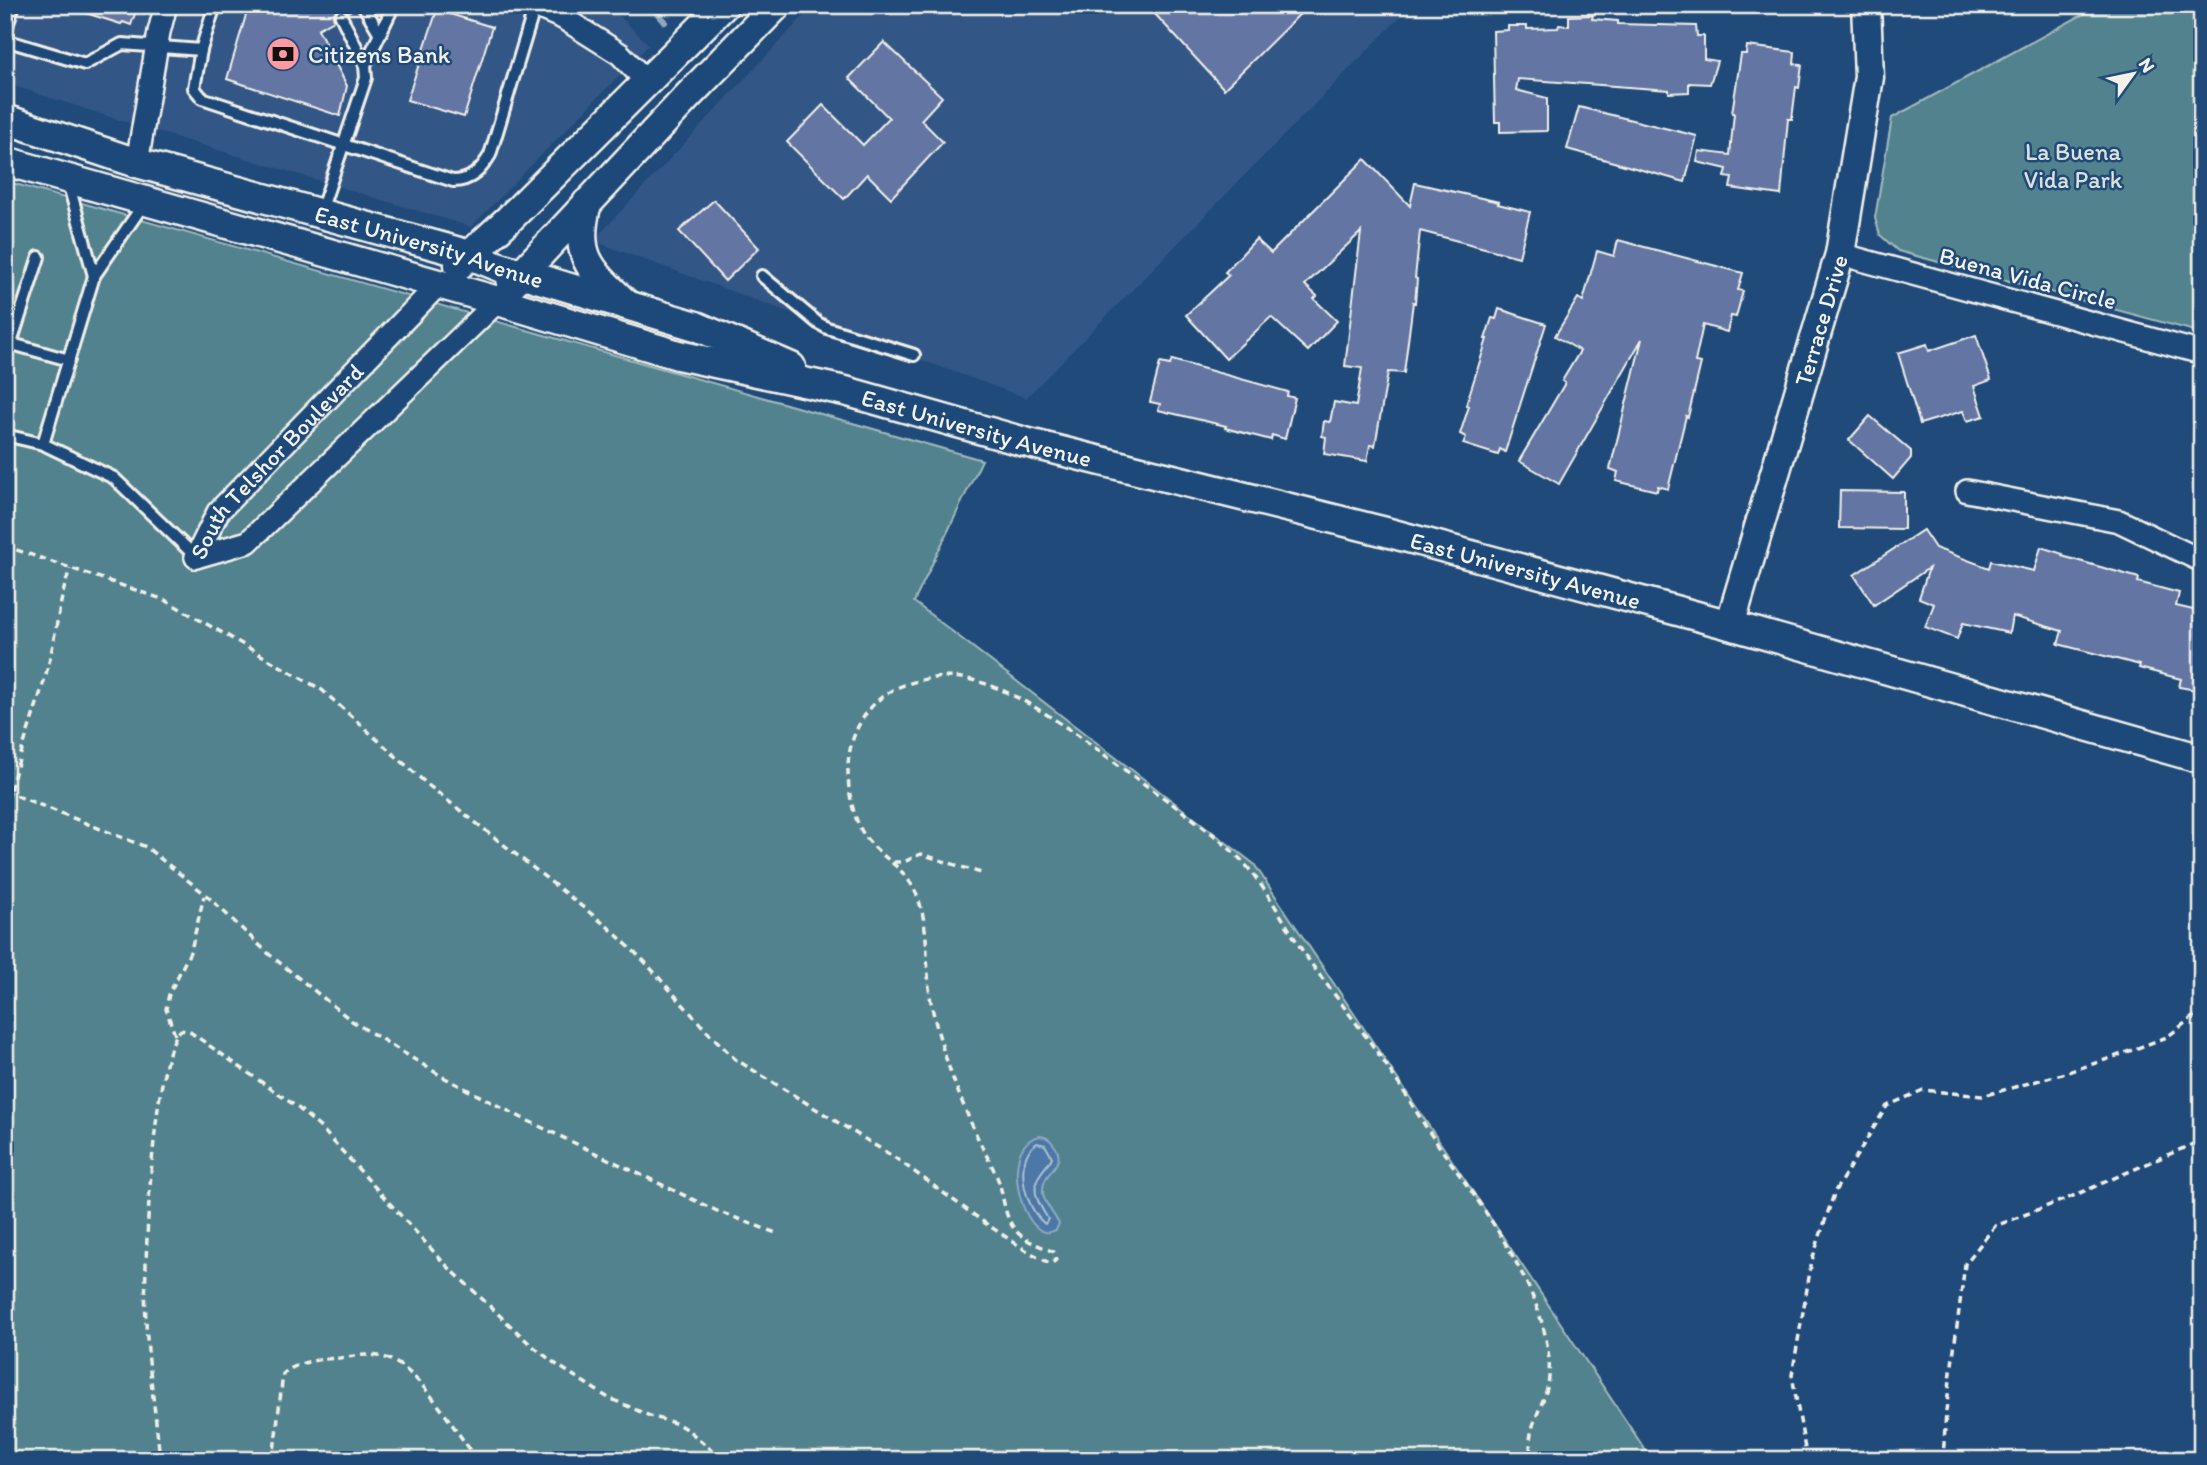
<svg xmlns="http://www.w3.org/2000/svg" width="2207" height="1465" font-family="Itim,sans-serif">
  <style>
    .built { fill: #335786 }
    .green { fill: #51828d; stroke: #a2baba; stroke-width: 2 }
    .water { fill: #4c78a7; stroke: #8fa8c1; stroke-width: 2 }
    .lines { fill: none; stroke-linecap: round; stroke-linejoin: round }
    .shore { stroke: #b1c1ce; stroke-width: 2 }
    .stream { stroke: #8fa8c1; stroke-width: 6 }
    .building { fill: #6274a3; stroke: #f4f1e8; stroke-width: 2 }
    .lane-casing { stroke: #f4f1e8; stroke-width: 16 }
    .street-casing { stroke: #f4f1e8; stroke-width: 26 }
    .secondary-casing { stroke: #f4f1e8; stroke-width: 33 }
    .path { stroke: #f4f1e8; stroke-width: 3.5; stroke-dasharray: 7 5; stroke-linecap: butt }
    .lane { stroke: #1f4a7a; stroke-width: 10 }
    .street { stroke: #1f4a7a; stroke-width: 21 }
    .secondary { stroke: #1f4a7a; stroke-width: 28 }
    .labels { text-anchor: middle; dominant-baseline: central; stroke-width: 5; stroke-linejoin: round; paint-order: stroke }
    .poi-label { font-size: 24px; fill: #f4f1e8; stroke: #1f4a7a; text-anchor: start }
    .park-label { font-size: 24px; fill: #dce0da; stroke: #1f4a7a }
    .street-label { font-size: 24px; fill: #f4f1e8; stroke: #1f4a7a }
  </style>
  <rect width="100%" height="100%" fill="#1f4a7a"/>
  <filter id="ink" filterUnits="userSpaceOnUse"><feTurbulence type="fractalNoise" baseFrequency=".0143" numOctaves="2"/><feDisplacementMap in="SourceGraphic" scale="14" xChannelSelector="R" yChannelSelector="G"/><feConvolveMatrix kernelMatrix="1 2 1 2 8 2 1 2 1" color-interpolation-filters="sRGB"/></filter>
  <g filter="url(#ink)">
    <g class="built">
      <polygon points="5,5 608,5 649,45 471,227 119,120 5,83"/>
      <polygon points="814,5 1412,5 1026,398 593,241"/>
    </g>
    <g class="green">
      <polygon points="2100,5 2202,5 2202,333 1898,251 1880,235 1875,218 1892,118"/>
      <polygon points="5,181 982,460 914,602 1254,864 1652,1460 5,1460"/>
    </g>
    <path class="water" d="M1040 1136C1047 1137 1050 1139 1054 1145 1069 1164 1043 1171 1043 1189 1042 1202 1054 1213 1059 1224L1056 1230C1051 1232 1046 1234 1040 1230 1016 1215 1003 1142 1040 1136Z"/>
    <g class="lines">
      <path class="shore" d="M1037 1143 1045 1145 1052 1157C1049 1164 1043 1169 1039 1176 1030 1191 1040 1206 1048 1219L1045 1224C1025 1209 1012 1159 1037 1143Z"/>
      <polyline class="stream" points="650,5 665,22"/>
    </g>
    <g class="building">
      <polygon points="74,5 138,5 131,25 123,22 121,24 73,9"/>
      <polygon points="249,5 355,5 356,7 348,12 342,8 337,9 333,15 334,20 318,29 347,86 340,116 227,79"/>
      <polygon points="1162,5 1309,5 1224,89 1154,13"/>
      <polygon points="437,10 492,27 464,117 407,100"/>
      <polygon points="1593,15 1592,19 1618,21 1618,24 1696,26 1697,36 1704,36 1704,59 1717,61 1710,84 1689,83 1689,92 1669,93 1669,90 1518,79 1516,90 1547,98 1547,131 1500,132 1500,122 1495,122 1493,31 1508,30 1508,26 1527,26 1527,29 1558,28 1559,25 1569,26 1569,16"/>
      <polygon points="884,42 942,97 921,120 943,142 891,198 867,174 844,199 787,142 823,105 863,145 889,118 849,78"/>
      <polygon points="1747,46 1795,52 1794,64 1802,65 1799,88 1796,87 1792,119 1788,119 1781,195 1730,188 1732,178 1725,177 1727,169 1697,162 1699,151 1730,155 1734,113 1732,113 1741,54 1746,54"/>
      <polygon points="1579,107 1697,136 1685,182 1567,149"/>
      <polygon points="1365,159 1410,206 1415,183 1499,202 1498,204 1530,212 1519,257 1420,231 1415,278 1417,279 1415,303 1413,302 1404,373 1388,372 1375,446 1370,445 1367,461 1324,454 1326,437 1322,436 1324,421 1330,422 1334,402 1356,406 1362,368 1345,366 1361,232 1305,285 1317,296 1314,299 1337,321 1308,351 1271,317 1226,359 1186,315 1229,275 1225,272 1256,239 1271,253"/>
      <polygon points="714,200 759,248 725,281 679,231"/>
      <polygon points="1618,240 1743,273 1738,290 1743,291 1736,317 1731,316 1727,332 1703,325 1695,362 1701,363 1688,417 1686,416 1668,489 1658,486 1657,491 1616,481 1618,472 1610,469 1642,339 1559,484 1519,461 1565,383 1562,381 1580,351 1555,336 1578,298 1583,301 1597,251 1614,256"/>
      <polygon points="1499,309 1546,324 1505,452 1500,449 1498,455 1463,444 1466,437 1460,434 1469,406 1466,405 1487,339 1485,339 1492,318 1496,319"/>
      <polygon points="1976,335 1991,380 1974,386 1984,416 1967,421 1963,411 1920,424 1898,353 1927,344 1929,351"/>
      <polygon points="1172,360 1288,392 1287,396 1295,398 1285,439 1272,435 1271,440 1225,428 1226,426 1158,410 1160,404 1150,402 1160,363 1170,365"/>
      <polygon points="1870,416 1911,451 1911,458 1893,479 1849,440"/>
      <polygon points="1840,491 1904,492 1904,529 1839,528"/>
      <polygon points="1923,530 1935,548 1989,568 1991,561 2034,571 2041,547 2063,554 2062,556 2139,578 2138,582 2179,593 2176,606 2202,612 2202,691 2179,687 2181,679 2139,668 2140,665 2058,644 2062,631 2012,616 2009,633 1963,623 1957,639 1925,627 1934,604 1919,598 1929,568 1874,605 1854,575"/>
    </g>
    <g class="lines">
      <defs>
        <g id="lane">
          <path d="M215 5 201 50 194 88 202 98 453 181C471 181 481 170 490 155L535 6"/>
          <polyline points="363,5 380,34"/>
          <polyline points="5,32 14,5"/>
          <polyline points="5,40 85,64 122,44 201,50"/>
          <polyline points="365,65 391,11 388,5"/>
          <polyline points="68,182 94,276 145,202"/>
          <polyline points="321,211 366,78 365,65 341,16"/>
          <polyline points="94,276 43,444 114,478 196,557"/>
          <polyline points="762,276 818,323 827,328 914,355"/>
          <polyline points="5,342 69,360"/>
          <polyline points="11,343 39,257"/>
          <polyline points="5,435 43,444"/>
        </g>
        <g id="street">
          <polyline points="533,5 563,18 620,54 646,81"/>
          <polyline points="137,163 159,32 166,5"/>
          <polyline points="1840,254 2202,353"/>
          <polyline points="1967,491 2119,521 2202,561"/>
          <polyline points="196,557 248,542 498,301"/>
          <path id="s1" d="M196 557 218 512 438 285"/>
        </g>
        <g id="secondary">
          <path id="s2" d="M5 119 137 163 470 255 500 267 696 326 791 367"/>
          <path id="s3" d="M5 161 498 301 678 355 845 391 1025 442 1386 532 1730 625 2202 759"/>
          <path d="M587 203C573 255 589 269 625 303"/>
          <polyline points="459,265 509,219 724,5"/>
          <polyline points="511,285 688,96 777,5"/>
          <path id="s4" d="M1730 625 1840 254 1869 77 1866 5"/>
        </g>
      </defs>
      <use href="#lane" class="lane-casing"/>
      <use href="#street" class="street-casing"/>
      <use href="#secondary" class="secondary-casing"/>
      <g class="path">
        <path d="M5 546 165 600 322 690 428 785 608 927 644 961 705 1029 735 1059 894 1157 985 1223 1024 1249 1051 1264 1056 1260 1054 1252C1041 1246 1026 1242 1016 1231 1004 1217 1004 1198 999 1182 993 1166 983 1150 976 1134 957 1092 940 1048 931 1002 925 968 930 931 918 898 907 868 885 861 867 839 854 823 848 792 848 772 847 737 866 701 899 687 924 677 950 674 976 681 1030 695 1094 748 1140 781 1173 805 1215 832 1243 862 1274 897 1293 942 1322 978 1347 1011 1372 1043 1394 1077 1408 1097 1419 1117 1432 1136 1469 1189 1509 1239 1534 1300 1543 1322 1551 1352 1549 1377 1547 1405 1520 1432 1534 1460"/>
        <polyline points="5,791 146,847 205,894 270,955 352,1021 443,1077 522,1118 717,1211 776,1233"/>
        <path d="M5 813C15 765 33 720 46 674 56 639 58 603 70 569"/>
        <polyline points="5,815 5,883"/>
        <polyline points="894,862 904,862 921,854 981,873"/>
        <polyline points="175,1035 166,1009 169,994 191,950 204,896"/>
        <path d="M160 1460C156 1414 148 1367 146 1321 143 1277 152 1053 181 1030L190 1032 297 1107 322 1129 444 1263 530 1344 557 1365 607 1397 650 1416 678 1424 689 1431 724 1460"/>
        <path d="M273 1460 283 1374C298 1361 320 1359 340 1358 354 1356 369 1353 383 1357 420 1367 454 1431 478 1460"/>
        <polyline points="1807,1460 1792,1375 1812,1260 1835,1191 1887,1106 1923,1090 1982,1096 2062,1074 2111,1058 2167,1037 2202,1010"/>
        <polyline points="1943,1460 1946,1411 1965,1264 1995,1226 2066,1199 2202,1140"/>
      </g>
      <use href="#lane" class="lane"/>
      <use href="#street" class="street"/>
      <use href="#secondary" class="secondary"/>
    </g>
  </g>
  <defs>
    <symbol id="bank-disc" viewBox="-11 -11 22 22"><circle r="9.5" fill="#ff9aa2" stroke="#1f4a7a"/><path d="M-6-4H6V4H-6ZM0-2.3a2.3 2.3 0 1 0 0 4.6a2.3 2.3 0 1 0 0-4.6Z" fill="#111"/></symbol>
  </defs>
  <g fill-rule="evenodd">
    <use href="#bank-disc" x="264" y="35" width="38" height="38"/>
  </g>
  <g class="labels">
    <g class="poi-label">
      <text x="308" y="54">Citizens Bank</text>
    </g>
    <g class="park-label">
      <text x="2073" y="151">La Buena<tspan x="2073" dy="28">Vida Park</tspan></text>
    </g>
    <g class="street-label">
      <text stroke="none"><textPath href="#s2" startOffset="443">East University Avenue</textPath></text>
      <text transform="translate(2028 278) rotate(15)">Buena Vida Circle</text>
      <text stroke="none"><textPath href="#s4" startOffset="318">Terrace Drive</textPath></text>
      <text stroke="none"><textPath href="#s3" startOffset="1008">East University Avenue</textPath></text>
      <text stroke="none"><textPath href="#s1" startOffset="126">South Telshor Boulevard</textPath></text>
      <text stroke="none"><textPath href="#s3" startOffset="1575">East University Avenue</textPath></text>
    </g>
  </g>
  <rect width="2207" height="1465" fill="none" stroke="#1f4a7a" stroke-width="28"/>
  <rect x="14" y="14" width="2179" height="1437" fill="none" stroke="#f4f1e8" stroke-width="2.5" filter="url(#ink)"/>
  <g transform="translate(2133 74) rotate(57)" stroke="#1f4a7a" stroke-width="5" paint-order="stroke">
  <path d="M0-5L12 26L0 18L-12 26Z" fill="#f4f1e8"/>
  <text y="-10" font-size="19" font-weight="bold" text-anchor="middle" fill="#f4f1e8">N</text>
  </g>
</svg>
